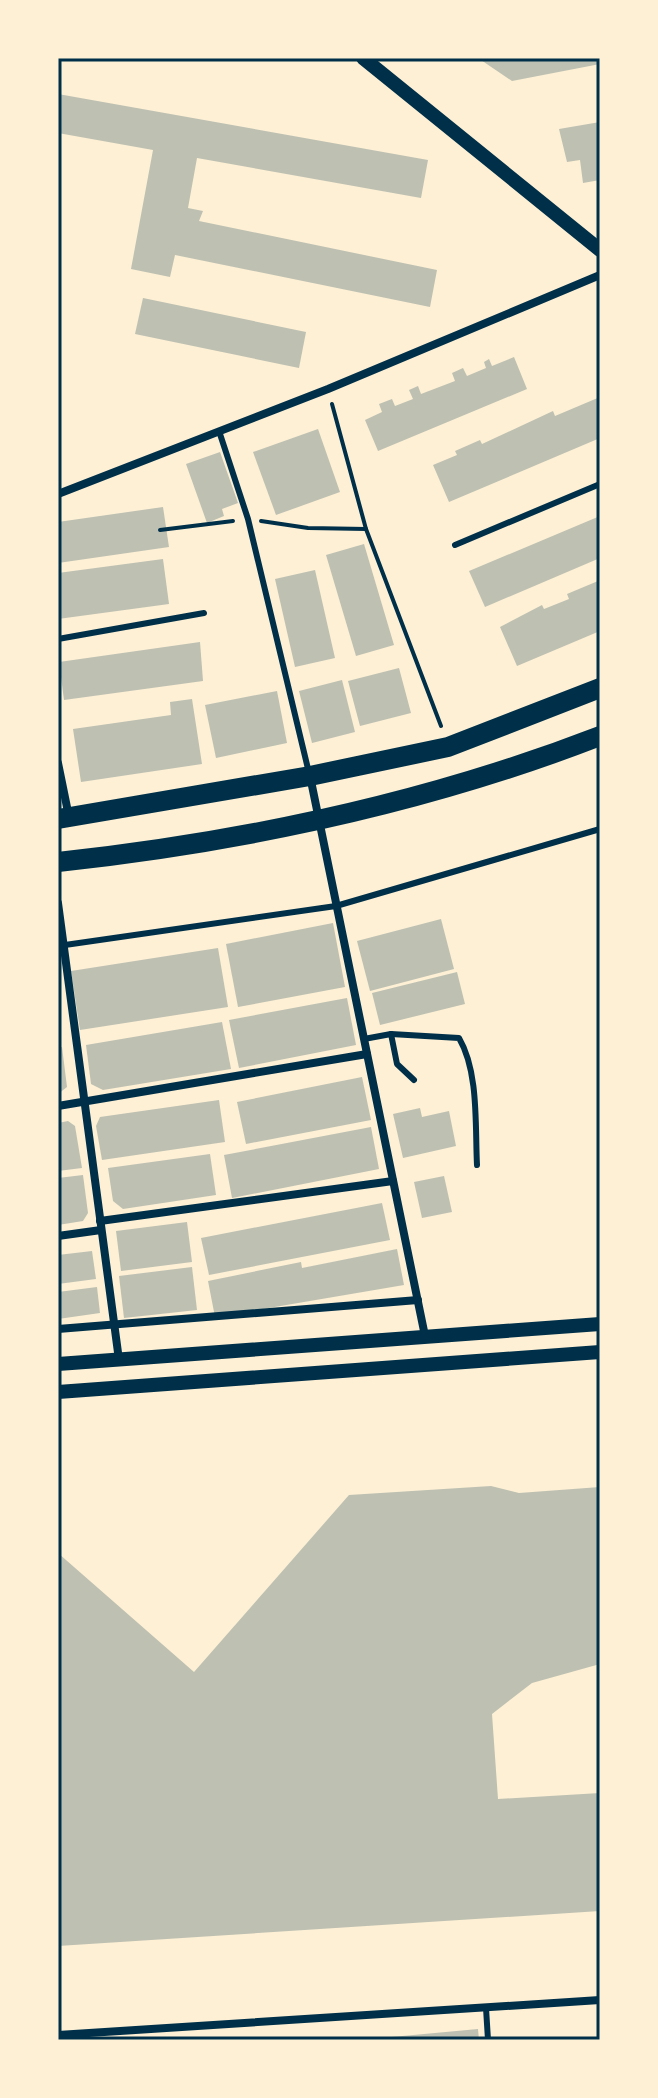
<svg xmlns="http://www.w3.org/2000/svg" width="658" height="2098" font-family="'Fira Sans Condensed',sans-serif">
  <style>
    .building { fill: #bec0b2 }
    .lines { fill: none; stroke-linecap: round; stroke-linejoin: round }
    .path { stroke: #003049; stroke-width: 4 }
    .service { stroke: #003049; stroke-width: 6 }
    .minor { stroke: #003049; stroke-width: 8 }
    .tertiary { stroke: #003049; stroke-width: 14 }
    .primary { stroke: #003049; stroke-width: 20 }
    .neatline { fill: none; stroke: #003049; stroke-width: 3 }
  </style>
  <rect width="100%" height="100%" fill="#fdf0d5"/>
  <g class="building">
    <polygon points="478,58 600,58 600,64 512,81"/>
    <polygon points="58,94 428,160 421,198 197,158 188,208 203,211 199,221 437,270 430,307 175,255 170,277 131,269 153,150 58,133"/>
    <polygon points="600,122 600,180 583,183 580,160 567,162 559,129"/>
    <polygon points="143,298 306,332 299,368 135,334"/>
    <polygon points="514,357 527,389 378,451 365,420 382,412 379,404 392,399 395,406 413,399 409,390 418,386 421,394 455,381 452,373 463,368 467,376 486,368 484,362 489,359 492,366"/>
    <polygon points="600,397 600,438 449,502 433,465 457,455 455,451 480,440 482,444 553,411 555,416"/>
    <polygon points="318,429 340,492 276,515 253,452"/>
    <polygon points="220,452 238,503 222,509 224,516 207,523 186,464"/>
    <polygon points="163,507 169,547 58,563 58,522"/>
    <polygon points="600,516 600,558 485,607 469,571"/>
    <polygon points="364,544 394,645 356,656 326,555"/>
    <polygon points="163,559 169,604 58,619 58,573"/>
    <polygon points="315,570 335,658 295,667 275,579"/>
    <polygon points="598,581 600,631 517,666 500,627 542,605 544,609 569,599 567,594"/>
    <polygon points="200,642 203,681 64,700 59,662"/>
    <polygon points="399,668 411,713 360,726 348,681"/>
    <polygon points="342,680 355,732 312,743 299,691"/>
    <polygon points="277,691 287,743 216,758 205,705"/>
    <polygon points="192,699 202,764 81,782 73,729 171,715 170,702"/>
    <polygon points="441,919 454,969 370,991 357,941"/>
    <polygon points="333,923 345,987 238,1007 226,944"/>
    <polygon points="218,948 228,1007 80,1030 71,971"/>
    <polygon points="457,972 465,1004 380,1025 372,993"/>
    <polygon points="347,998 356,1045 239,1068 229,1020"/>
    <polygon points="222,1022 231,1069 103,1090 91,1084 86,1045"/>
    <polygon points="62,1047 67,1087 58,1094 58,1048"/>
    <polygon points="362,1077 371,1120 246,1144 237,1102"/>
    <polygon points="219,1100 225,1142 102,1160 96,1126 100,1117"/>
    <polygon points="420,1108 422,1117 449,1111 456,1146 403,1158 393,1114"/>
    <polygon points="68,1121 75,1126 82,1168 58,1171 58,1123"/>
    <polygon points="371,1127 379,1169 232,1198 224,1155"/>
    <polygon points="210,1154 216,1195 123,1209 113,1201 108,1168"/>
    <polygon points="83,1175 88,1213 83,1221 58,1225 58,1178"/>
    <polygon points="444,1176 452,1212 422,1218 414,1182"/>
    <polygon points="382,1203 390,1240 209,1275 201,1238"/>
    <polygon points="187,1222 192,1262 121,1271 116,1231"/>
    <polygon points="397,1249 404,1285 215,1317 208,1281 301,1262 302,1268"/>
    <polygon points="92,1251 96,1279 58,1284 58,1255"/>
    <polygon points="192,1267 197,1310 124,1318 119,1276"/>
    <polygon points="97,1287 100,1313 58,1319 58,1292"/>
    <polygon points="491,1486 519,1493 600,1487 600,1664 532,1683 492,1714 498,1799 600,1793 600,1911 58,1946 58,1553 194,1672 349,1495"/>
    <polygon points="478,2029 479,2040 381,2040 381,2038"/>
  </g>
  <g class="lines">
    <g class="path">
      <polyline points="332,404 366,529 441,726"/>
      <polyline points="261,521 308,528 366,529"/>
      <polyline points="160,530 233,521"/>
    </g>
    <g class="service">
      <polyline points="219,431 248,519 309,773"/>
      <polyline points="455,545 600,484"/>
      <polyline points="58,639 204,613"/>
      <polyline points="58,946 336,906 600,829"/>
      <polyline points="391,1034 397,1064 414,1080"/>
      <path d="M364 1039 391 1034 459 1038C479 1072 475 1126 477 1165"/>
      <polyline points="486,2008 488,2040"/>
    </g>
    <g class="minor">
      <polyline points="58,494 328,389 600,275"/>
      <polyline points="58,763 69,817"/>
      <polyline points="310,776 425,1336"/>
      <polyline points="58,903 119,1360"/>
      <polyline points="58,1106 367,1054"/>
      <polyline points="100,1221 393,1181"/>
      <polyline points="58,1236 101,1230"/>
      <polyline points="58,1329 418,1300"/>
      <polyline points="58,2035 600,2000"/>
    </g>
    <g class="tertiary">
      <polyline points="363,58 600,250"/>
      <polyline points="58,1364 600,1324"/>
      <polyline points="58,1392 600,1352"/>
    </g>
    <g class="primary">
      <polyline points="58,819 310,776 448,747 600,688"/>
      <path d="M58 862C242 842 427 803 600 736"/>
    </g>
  </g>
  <rect width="658" height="2098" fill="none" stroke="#fdf0d5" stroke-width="120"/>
  <rect x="60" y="60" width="538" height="1978" class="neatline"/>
</svg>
